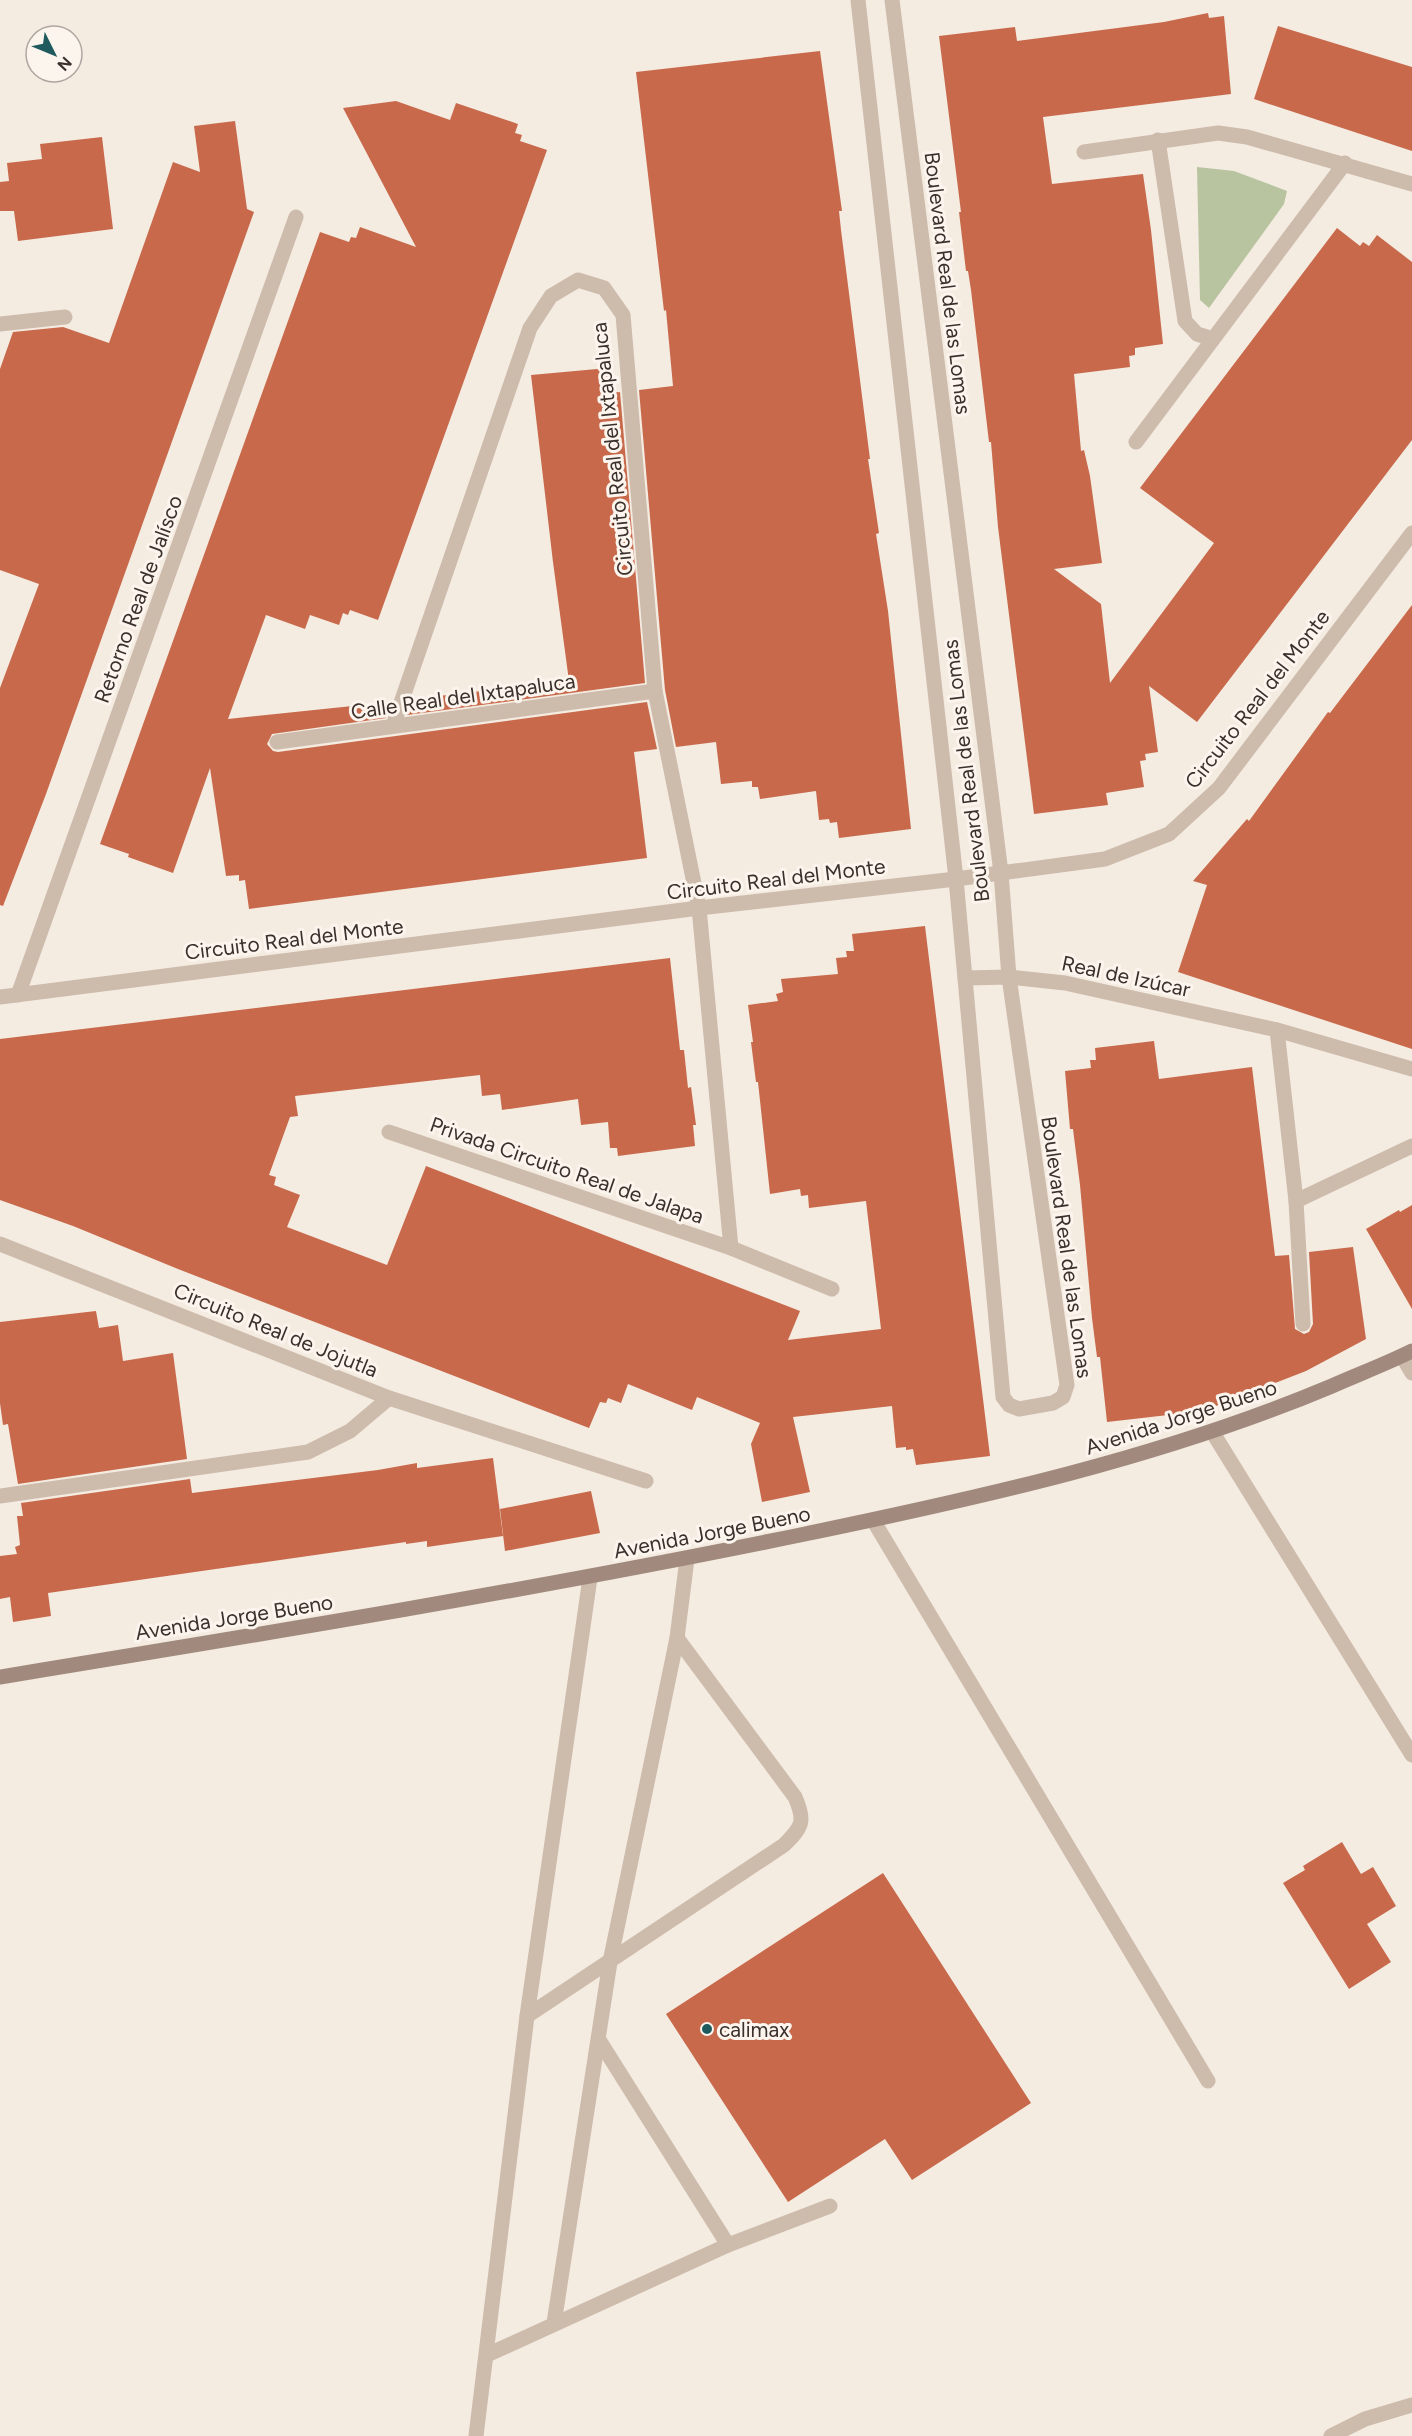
<svg xmlns="http://www.w3.org/2000/svg" width="1412" height="2436" font-family="Figtree,sans-serif">
  <style>
    .green { fill: #b8c4a0 }
    .building { fill: #c8694b }
    .lines { fill: none; stroke-linecap: round; stroke-linejoin: round }
    .service { stroke: #cdbbac; stroke-width: 15 }
    .minor { stroke: #cdbbac; stroke-width: 15 }
    .tertiary { stroke: #cdbbac; stroke-width: 15 }
    .secondary { stroke: #a18a7d; stroke-width: 15 }
    .poi-dot { fill: #1f5a5e; stroke: #fbf5ee; stroke-width: 2 }
    .labels { text-anchor: middle; dominant-baseline: central; stroke-width: 6; stroke-linejoin: round; paint-order: stroke }
    .street-label { font-size: 21px; fill: #3b302b; stroke: #fbf5ee }
    .poi-label { font-size: 21px; fill: #3b302b; stroke: #fbf5ee; text-anchor: start }
  </style>
  <rect width="100%" height="100%" fill="#f4ebe1"/>
  <polygon class="green" points="1197,167 1234,171 1287,191 1284,204 1209,308 1200,300"/>
  <g class="building">
    <polygon points="1208,13 1209,18 1224,16 1231,94 1043,117 1052,184 1143,174 1151,230 1163,344 1135,348 1135,355 1129,356 1130,367 1074,374 1081,451 1084,450 1090,476 1102,563 1054,569 1101,604 1110,683 1214,543 1140,488 1337,228 1360,246 1363,242 1369,246 1377,235 1412,262 1412,440 1197,722 1149,686 1158,752 1145,754 1146,760 1140,761 1144,787 1106,793 1108,805 1034,814 998,527 991,442 989,442 971,290 968,271 966,271 959,212 961,212 939,36 1015,27 1017,41 1164,22"/>
    <polygon points="1278,26 1412,67 1412,151 1254,99"/>
    <polygon points="820,51 842,211 839,211 841,230 870,459 868,459 879,533 876,534 888,611 911,829 839,838 837,822 830,823 829,819 819,820 816,791 760,799 758,787 752,787 752,781 721,784 716,742 676,747 665,690 639,390 673,386 666,310 664,311 636,72"/>
    <polygon points="396,101 450,120 456,103 518,124 515,133 522,135 520,141 547,150 378,620 350,610 348,615 343,613 339,625 310,615 305,629 266,615 228,719 391,702 386,718 272,734 267,744 273,751 278,752 647,702 657,749 634,752 647,858 249,909 245,880 239,881 239,875 226,876 210,768 173,873 128,857 129,854 100,844 320,232 349,242 351,237 356,238 360,227 416,247 343,108"/>
    <polygon points="235,121 247,209 254,212 46,794 3,906 0,905 0,688 39,584 0,570 0,369 13,332 63,327 109,343 173,162 200,172 194,126"/>
    <polygon points="102,137 113,229 18,241 14,211 0,211 0,182 9,181 7,163 42,159 40,144"/>
    <polygon points="608,368 611,393 620,392 645,683 407,715 413,699 569,681 553,562 531,375"/>
    <polygon points="1412,605 1412,1049 1178,972 1207,885 1193,881 1247,819 1249,821 1328,712 1330,713"/>
    <polygon points="925,926 990,1456 916,1465 913,1449 906,1450 906,1447 896,1448 892,1406 793,1417 810,1492 762,1502 751,1444 760,1423 697,1397 692,1410 628,1384 621,1403 608,1398 606,1403 600,1402 589,1428 178,1269 73,1226 0,1200 0,1039 670,958 680,1050 684,1050 688,1088 691,1087 696,1125 693,1125 695,1146 618,1156 617,1148 610,1148 608,1122 581,1125 578,1099 502,1110 500,1094 482,1096 480,1075 295,1096 298,1116 290,1117 269,1175 276,1177 274,1185 300,1195 287,1227 387,1265 426,1166 800,1311 788,1340 881,1329 866,1201 809,1208 808,1195 801,1196 800,1189 770,1194 758,1082 756,1082 751,1042 753,1042 748,1005 778,1001 776,994 783,992 781,979 838,974 836,958 847,957 846,951 854,951 852,934"/>
    <polygon points="1154,1041 1159,1079 1252,1067 1275,1256 1289,1255 1295,1329 1304,1334 1309,1332 1313,1324 1309,1252 1353,1247 1366,1339 1306,1371 1203,1411 1107,1422 1100,1357 1097,1357 1092,1318 1080,1185 1073,1129 1070,1129 1065,1071 1091,1068 1090,1060 1096,1060 1095,1048"/>
    <polygon points="1412,1205 1412,1309 1366,1229 1399,1210 1400,1212"/>
    <polygon points="96,1311 99,1328 118,1325 123,1361 173,1353 187,1459 18,1484 8,1424 3,1425 0,1403 0,1322"/>
    <polygon points="493,1458 503,1536 427,1547 427,1541 406,1544 406,1542 48,1593 51,1616 13,1622 10,1597 0,1599 0,1556 17,1554 15,1547 20,1545 17,1516 23,1516 21,1503 190,1479 192,1493 378,1470 417,1463 417,1468"/>
    <polygon points="591,1491 600,1533 505,1551 500,1509"/>
    <polygon points="1342,1842 1361,1874 1373,1867 1396,1906 1367,1924 1391,1962 1349,1989 1283,1883 1305,1870 1303,1866"/>
    <polygon points="883,1873 1031,2103 912,2180 885,2139 788,2202 666,2014"/>
  </g>
  <g class="lines">
    <g class="service">
      <polyline points="1402,1356 1412,1373"/>
      <polyline points="1213,1433 1412,1755"/>
      <path d="M527 2016 784 1845C802 1827 806 1822 795 1797L677 1638"/>
      <polyline points="599,2040 728,2245"/>
      <polyline points="554,2323 610,1962 677,1638 687,1559"/>
      <polyline points="487,2355 728,2245 830,2206"/>
      <polyline points="1331,2436 1365,2419 1412,2405"/>
    </g>
    <g class="minor">
      <polyline points="1158,140 1185,321 1197,334 1213,339"/>
      <polyline points="1084,152 1218,133 1247,137 1412,184"/>
      <polyline points="0,324 65,317"/>
      <polyline points="1136,442 1345,163"/>
      <polyline points="393,726 530,328 551,296 578,280 604,288 623,315 655,691 699,908 731,1248"/>
      <polyline points="277,742 655,691"/>
      <polyline points="965,978 1009,977 1065,983 1277,1030 1412,1069"/>
      <polyline points="18,995 296,217"/>
      <polyline points="1277,1030 1296,1201 1303,1324"/>
      <polyline points="389,1132 731,1248 832,1289"/>
      <polyline points="1296,1201 1412,1146"/>
      <polyline points="0,1244 389,1398 646,1481"/>
      <polyline points="0,1496 308,1452 350,1431 389,1398"/>
      <polyline points="873,1520 1208,2081"/>
      <polyline points="476,2436 527,2016 590,1578"/>
    </g>
    <g class="tertiary">
      <polyline points="858,0 956,879 1003,1397 1009,1405 1019,1409 1053,1403 1063,1397 1067,1385 1009,977 1001,873 892,0"/>
      <polyline points="0,997 699,908 956,879 1105,859 1169,834 1219,788 1412,533"/>
    </g>
    <path class="secondary" d="M0 1677C269 1633 538 1589 805 1534 984 1497 1163 1457 1332 1386 1359 1374 1386 1364 1412 1351"/>
  </g>
  <circle class="poi-dot" cx="707" cy="2029" r="6"/>
  <g class="labels">
    <g class="street-label">
      <text transform="translate(948 283) rotate(83)">Boulevard Real de las Lomas</text>
      <text transform="translate(612 449) rotate(-96)">Circuito Real del Ixtapaluca</text>
      <text transform="translate(138 599) rotate(-70)">Retorno Real de Jalísco</text>
      <text transform="translate(463 696) rotate(-8)">Calle Real del Ixtapaluca</text>
      <text transform="translate(1257 699) rotate(-52)">Circuito Real del Monte</text>
      <text transform="translate(966 771) rotate(-97)">Boulevard Real de las Lomas</text>
      <text transform="translate(776 879) rotate(-7)">Circuito Real del Monte</text>
      <text transform="translate(294 939) rotate(-7)">Circuito Real del Monte</text>
      <text transform="translate(1126 976) rotate(12)">Real de Izúcar</text>
      <text transform="translate(567 1170) rotate(19)">Privada Circuito Real de Jalapa</text>
      <text transform="translate(1067 1247) rotate(82)">Boulevard Real de las Lomas</text>
      <text transform="translate(276 1330) rotate(22)">Circuito Real de Jojutla</text>
      <text transform="translate(1181 1417) rotate(-18)">Avenida Jorge Bueno</text>
      <text transform="translate(712 1532) rotate(-11)">Avenida Jorge Bueno</text>
      <text transform="translate(234 1617) rotate(-9)">Avenida Jorge Bueno</text>
    </g>
    <g class="poi-label">
      <text x="719" y="2029">calimax</text>
    </g>
  </g>
  <g transform="translate(54 54) rotate(133)"><circle r="28" fill="#fbf5ee" stroke="#aea6a0" stroke-width="1.5"/>
  <path d="M0-4.5L10 22L0 15L-10 22Z" fill="#1f5a5e"/>
  <text y="-9" font-size="16" font-weight="bold" text-anchor="middle" fill="#3b302b">N</text>
  </g>
</svg>
